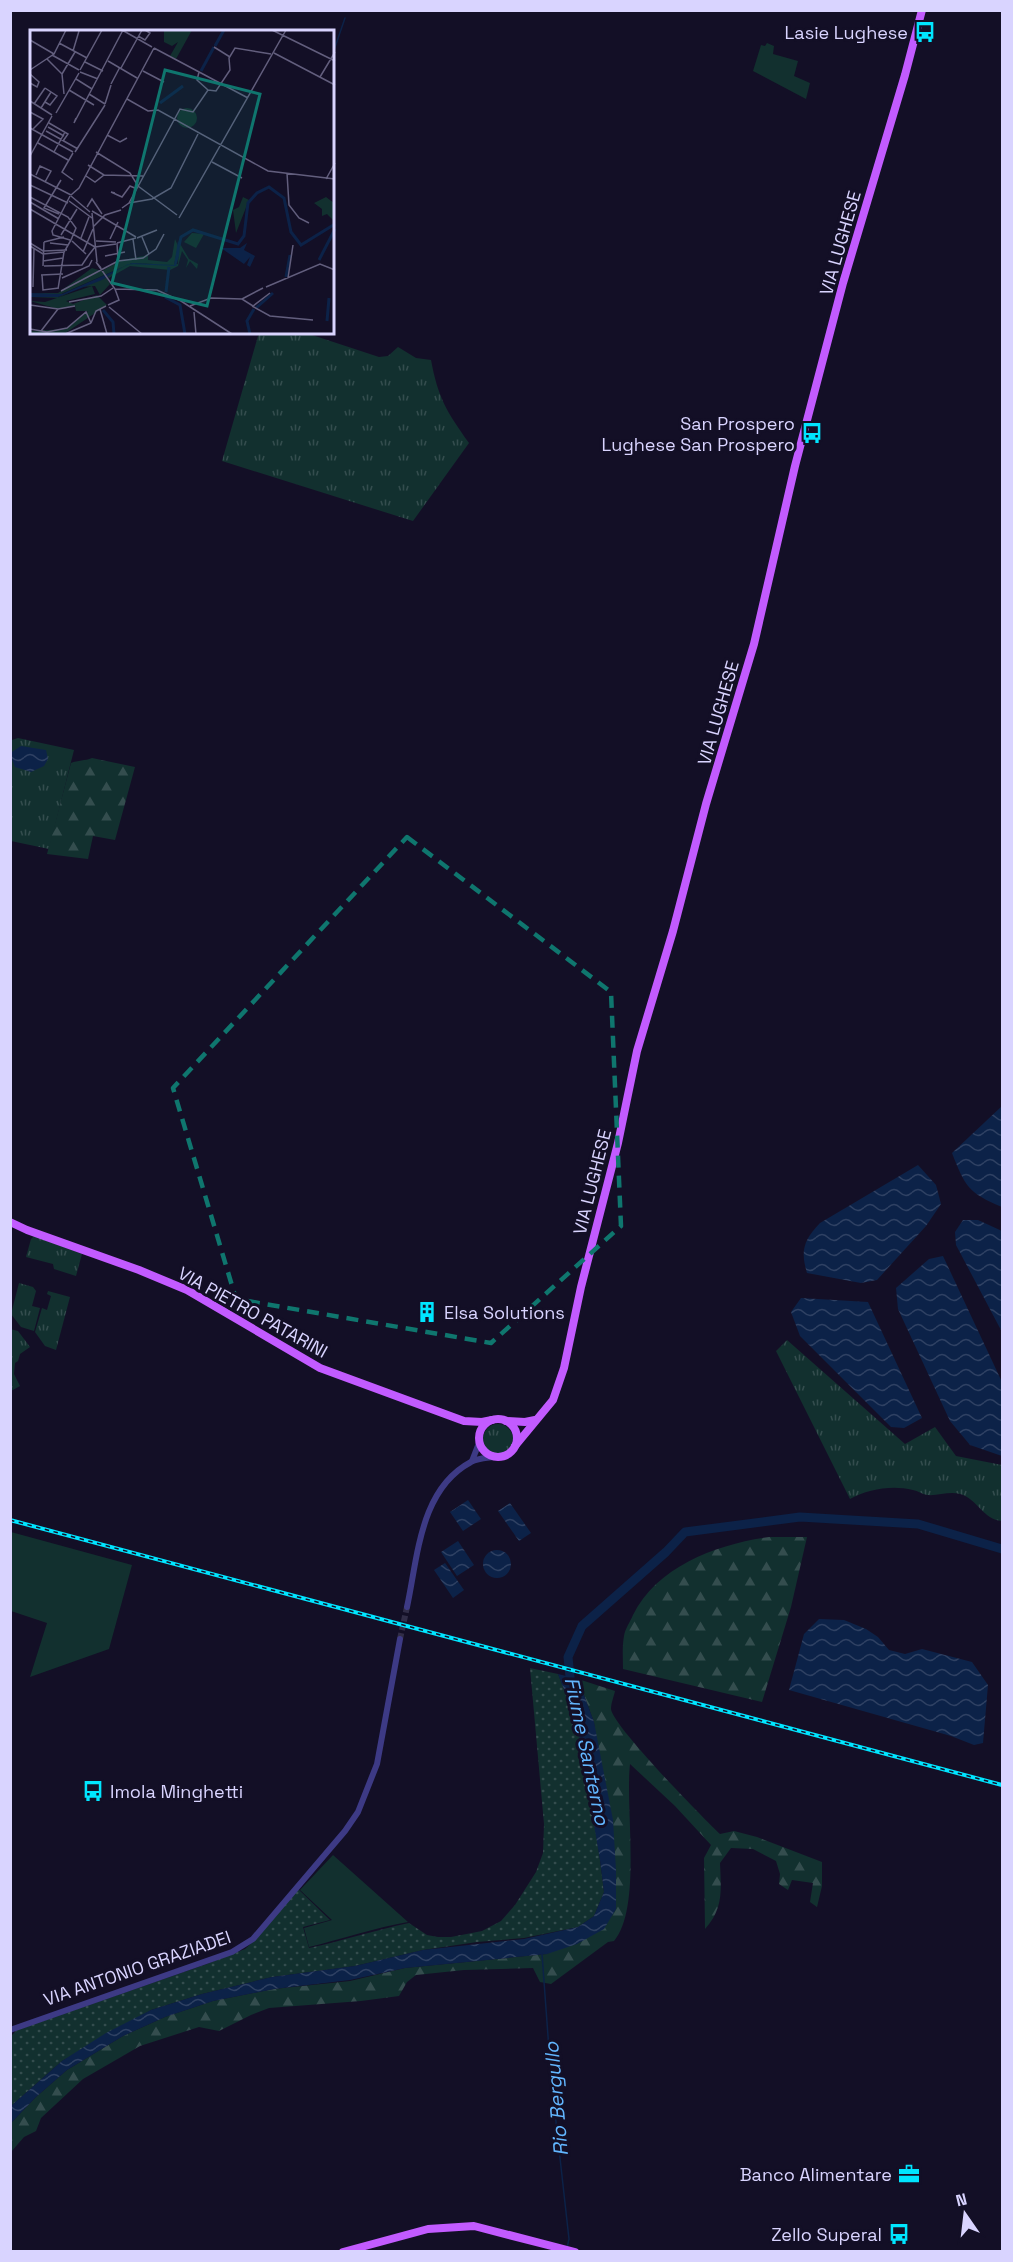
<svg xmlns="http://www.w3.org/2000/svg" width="1013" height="2262" font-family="'Space Grotesk',sans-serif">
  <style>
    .grass { fill: url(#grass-tufts) }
    .forest { fill: url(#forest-firs) }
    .park { fill: url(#park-dots) }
    .garden { fill: #12302f }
    .water { fill: url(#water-waves) }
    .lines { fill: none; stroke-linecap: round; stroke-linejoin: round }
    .stream { stroke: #0c2248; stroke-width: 1.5 }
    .river { stroke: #0c2248; stroke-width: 9 }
    .minor-tunnel { stroke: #312d47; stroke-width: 6; stroke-dasharray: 6 3; stroke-linecap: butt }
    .minor { stroke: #3d3a85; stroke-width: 6 }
    .major { stroke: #c25bff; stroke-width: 8 }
    .rail-casing { stroke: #00e5ff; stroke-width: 4 }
    .rail { stroke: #130f26; stroke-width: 1.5; stroke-dasharray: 4.5; stroke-linecap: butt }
    .marked { fill: none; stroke: #0f766e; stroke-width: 4.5; stroke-dasharray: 12 8; stroke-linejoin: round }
    .labels { text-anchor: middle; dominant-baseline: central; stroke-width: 6; stroke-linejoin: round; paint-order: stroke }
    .poi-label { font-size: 18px; fill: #d9d4ff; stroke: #130f26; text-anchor: end }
    .street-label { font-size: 18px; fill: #d9d4ff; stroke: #130f26 }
    .water-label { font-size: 20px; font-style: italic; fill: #62b6ff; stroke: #130f26 }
    .inset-river { fill: none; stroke: #0c2248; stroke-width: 3 }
    .inset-road { fill: none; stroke: #625e7d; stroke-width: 1.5 }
    .view { fill: #0f766e; fill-opacity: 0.15; stroke: #0f766e; stroke-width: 3 }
    .inset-edge { fill: none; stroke: #d9d4ff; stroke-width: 3 }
  </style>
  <defs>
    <pattern id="grass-tufts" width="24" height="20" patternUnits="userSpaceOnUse" patternTransform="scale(1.5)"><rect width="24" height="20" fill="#12302f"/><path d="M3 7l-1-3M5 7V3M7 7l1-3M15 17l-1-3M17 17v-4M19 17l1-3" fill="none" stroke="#344d4e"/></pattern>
    <pattern id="forest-firs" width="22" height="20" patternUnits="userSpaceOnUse" patternTransform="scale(1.5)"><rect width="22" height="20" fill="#12302f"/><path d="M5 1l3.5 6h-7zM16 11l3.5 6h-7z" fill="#344d4e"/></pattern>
    <pattern id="park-dots" width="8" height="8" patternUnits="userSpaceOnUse" patternTransform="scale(1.5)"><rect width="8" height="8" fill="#12302f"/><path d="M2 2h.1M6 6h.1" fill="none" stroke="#344d4e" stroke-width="1.8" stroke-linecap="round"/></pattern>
    <pattern id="water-waves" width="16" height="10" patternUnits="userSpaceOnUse" patternTransform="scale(1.5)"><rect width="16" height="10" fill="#0c2248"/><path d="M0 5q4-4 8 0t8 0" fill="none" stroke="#2f4163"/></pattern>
  </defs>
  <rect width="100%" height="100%" fill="#130f26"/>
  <g class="grass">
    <path d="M261 333H306L379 357 388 356 398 347 416 358 431 360C438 398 447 412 469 443L413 521 222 461 258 336Z"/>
    <polygon points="18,738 74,750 49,849 11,841 10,743 12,740"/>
    <polygon points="34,1236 82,1254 76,1276 54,1269 53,1264 26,1257 31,1239"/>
    <polygon points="19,1283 33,1287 36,1291 32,1306 40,1308 34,1331 21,1327 11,1314"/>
    <polygon points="48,1291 70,1297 56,1350 45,1346 35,1332 42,1308 47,1310 51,1296 47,1294"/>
    <polygon points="10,1329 18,1331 30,1347 20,1354 18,1361 15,1363 14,1374 20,1386 11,1391"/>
    <path d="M787 1340 905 1444 935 1427 956 1456 1002 1465V1521C983 1520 978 1499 960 1494 949 1491 938 1496 927 1495 922 1494 918 1491 913 1490 892 1485 868 1489 850 1499L776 1351Z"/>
    <circle cx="498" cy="1439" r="15"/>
  </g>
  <g class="forest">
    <path d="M92 758 135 767 115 840 93 836 88 859 47 854 71 763C78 760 85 761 92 758Z"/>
    <path d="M769 1537H807L791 1607 762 1702 623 1669C623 1658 622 1647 624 1636 625 1629 630 1622 633 1615 657 1566 718 1544 769 1537Z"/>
    <path d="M578 1679 615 1691C614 1696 611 1703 611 1709 612 1725 703 1818 720 1834L734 1831 757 1837 822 1862V1886L817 1907 810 1902 813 1883 792 1880 788 1890 779 1884 780 1874 776 1861 753 1849 731 1848 720 1863C721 1889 724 1908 705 1929L704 1858 711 1845 675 1806 630 1764C625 1810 642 1907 614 1941L608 1942 551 1984 540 1982 533 1968 464 1970 416 1975 407 1982 399 1996 361 2001 269 2008 251 2015 219 2031 199 2027 140 2046 83 2079 41 2118 36 2131 24 2137 11 2152V2123L36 2097 67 2070 123 2036 165 2017 213 2001 274 1989 350 1981 405 1968 547 1954 616 1908 594 1722Z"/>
  </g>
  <path class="park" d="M530 1668 558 1674 577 1722 588 1781 600 1860 604 1892 594 1916 578 1927 524 1938 477 1942 423 1950 355 1966 272 1977 202 1994 151 2010 62 2061 11 2106 10 2037 17 2030 207 1964 245 1949 255 1940 298 1889 330 1920 303 1927 309 1948C342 1941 375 1930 409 1923L427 1935 438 1937H451L482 1931 501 1921 515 1905 536 1872 543 1853 544 1824Z"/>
  <g class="garden">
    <polygon points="767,43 774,46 773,54 798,61 794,76 810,83 806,99 753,71 761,45 765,46"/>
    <polygon points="11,1532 132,1565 109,1649 30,1677 47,1623 11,1611"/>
    <path d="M333 1855 408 1922C374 1928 342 1939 309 1947L304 1928 332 1920 300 1890Z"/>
  </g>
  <g class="water">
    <polygon points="21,746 46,750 48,759 44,766 31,772 15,767 11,757 12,752"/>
    <path d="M1002 1106V1207C968 1193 965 1186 952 1153Z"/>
    <path d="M918 1165 936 1185 941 1204 926 1226 877 1280 861 1283 807 1273C800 1250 804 1240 820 1223Z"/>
    <polygon points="963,1220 978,1220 1002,1231 1002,1332 956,1245 955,1232"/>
    <polygon points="943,1256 1002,1382 1002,1456 970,1445 950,1421 898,1309 896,1288 929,1259"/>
    <polygon points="801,1298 868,1302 922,1418 904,1428 891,1427 800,1336 791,1312"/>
    <polygon points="468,1500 481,1519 463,1531 450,1512"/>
    <polygon points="510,1503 531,1533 519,1541 498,1511"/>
    <polygon points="458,1541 474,1565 457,1576 441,1552"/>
    <circle cx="497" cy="1564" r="14"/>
    <polygon points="445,1563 464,1590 453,1598 434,1570"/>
    <polygon points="819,1619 844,1620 866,1629 878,1637 889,1650 905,1654 922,1649 972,1662 988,1685 983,1743 974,1745 951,1736 789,1690 804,1634"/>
    <polygon points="558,1674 578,1679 594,1722 613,1820 616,1870 616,1909 604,1929 577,1944 547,1954 405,1968 350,1980 274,1989 213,2001 165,2017 123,2036 67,2070 36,2097 11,2123 11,2106 62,2061 106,2033 151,2010 202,1994 272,1977 355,1966 423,1950 524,1939 578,1927 594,1916 604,1892 600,1860 577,1723"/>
  </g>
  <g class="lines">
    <g class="stream">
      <polyline points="333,53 345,18"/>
      <polyline points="38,334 39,333"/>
      <polyline points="542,1954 551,2077 569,2239 567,2248"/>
    </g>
    <polyline class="river" points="571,1687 568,1657 582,1626 666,1552 685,1532 800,1517 918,1524 1002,1549"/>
    <polyline class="minor-tunnel" points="400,1639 407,1607"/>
    <g class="minor">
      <polyline points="472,1461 479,1443"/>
      <path d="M407 1607C418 1556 420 1489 471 1462 478 1458 487 1458 494 1457"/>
      <polyline points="10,2030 232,1952 253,1939 345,1831 358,1812 377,1764 400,1639"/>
    </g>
    <g class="major">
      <polyline points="10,1222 27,1230 139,1270 187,1290 320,1368 464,1421 482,1422 492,1420"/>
      <circle cx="498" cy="1438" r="19"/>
      <polyline points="506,1421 525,1422 535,1420"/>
      <polyline points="515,1446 553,1400 564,1368 581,1287 618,1143 637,1051 673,931 706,804 754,644 795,466 843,283 905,75 922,10"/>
      <polyline points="343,2252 428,2229 474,2226 575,2252"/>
    </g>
    <defs>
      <polyline id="rail" points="10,1520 1002,1785"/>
    </defs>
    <use href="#rail" class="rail-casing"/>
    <use href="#rail" class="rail"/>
  </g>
  <path class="marked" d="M407 837 611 992 621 1226 491 1343 236 1299 173 1088Z"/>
  <defs>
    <symbol id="bus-bare" viewBox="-9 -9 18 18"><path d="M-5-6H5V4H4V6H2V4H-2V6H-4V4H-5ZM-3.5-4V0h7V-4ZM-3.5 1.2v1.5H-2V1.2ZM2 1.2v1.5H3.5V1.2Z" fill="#00e5ff" stroke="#130f26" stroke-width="2.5" paint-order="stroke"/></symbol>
    <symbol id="building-bare" viewBox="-9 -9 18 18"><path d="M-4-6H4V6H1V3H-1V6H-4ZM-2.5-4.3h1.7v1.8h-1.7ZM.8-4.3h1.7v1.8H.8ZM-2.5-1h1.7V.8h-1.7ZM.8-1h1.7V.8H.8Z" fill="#00e5ff" stroke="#130f26" stroke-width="2.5" paint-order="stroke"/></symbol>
    <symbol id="office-bare" viewBox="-9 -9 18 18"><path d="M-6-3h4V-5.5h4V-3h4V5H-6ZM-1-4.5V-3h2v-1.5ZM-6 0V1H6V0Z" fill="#00e5ff" stroke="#130f26" stroke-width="2.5" paint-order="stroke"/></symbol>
  </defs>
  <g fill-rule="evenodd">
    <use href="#bus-bare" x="910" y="17" width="30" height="30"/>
    <use href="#bus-bare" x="797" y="418" width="30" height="30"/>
    <use href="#building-bare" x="412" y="1297" width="30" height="30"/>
    <use href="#bus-bare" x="78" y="1776" width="30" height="30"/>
    <use href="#office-bare" x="894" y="2159" width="30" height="30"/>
    <use href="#bus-bare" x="884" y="2219" width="30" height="30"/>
  </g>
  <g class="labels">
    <g class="poi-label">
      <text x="908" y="32">Lasie Lughese</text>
      <text x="795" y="423">San Prospero<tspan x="795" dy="21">Lughese San Prospero</tspan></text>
      <text x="444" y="1312" text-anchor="start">Elsa Solutions</text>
      <text x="110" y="1791" text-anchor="start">Imola Minghetti</text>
      <text x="892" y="2174">Banco Alimentare</text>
      <text x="882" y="2234">Zello Superal</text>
    </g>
    <g class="street-label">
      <text transform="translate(840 243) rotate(-74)">VIA LUGHESE</text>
      <text transform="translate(718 713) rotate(-74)">VIA LUGHESE</text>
      <text transform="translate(592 1182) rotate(-76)">VIA LUGHESE</text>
      <text transform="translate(253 1312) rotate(29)">VIA PIETRO PATARINI</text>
      <text transform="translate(137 1968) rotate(-19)">VIA ANTONIO GRAZIADEI</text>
    </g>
    <g class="water-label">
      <text transform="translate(587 1751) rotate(78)">Fiume Santerno</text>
      <text transform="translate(556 2099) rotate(-95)">Rio Bergullo</text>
    </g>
  </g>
  <g transform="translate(30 30)">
    <rect width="304" height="304" fill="#130f26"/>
    <path d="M134 0H162L146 29 140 26 148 12 142 16 134 12ZM147 88a10 10 0 1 1 20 0a10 10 0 1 1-20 0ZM213 167 219 170 206 203 203 180 209 177ZM296 167 304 173V191L297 184 292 186V179L284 173Z" fill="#12302f"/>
    <path d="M162 203 174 204 166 218 154 212ZM149 212 159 229 168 234 167 239 160 231 156 238 158 230 152 221 148 236 140 240 100 236 79 248 76 246 98 234H148Z" fill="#12302f"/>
    <path d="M145 209 148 216 144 235 102 233 29 265 0 263H28L62 238 72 241 89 231 118 225V230L137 232 142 227ZM76 247 80 254 70 265 65 256 51 257 28 268H0L28 267Z" fill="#12302f"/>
    <path d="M62 256 65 264 36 271 43 274 67 265 77 275 34 304H0V301L36 299 58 281H46L45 276 28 279 0 271 15 272Z" fill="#12302f"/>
    <path d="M148 211 150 216 149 226 146 236 98 234 72 250 28 267H0V263L32 264 102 233 144 235ZM217 213 214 220 225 226 220 237 217 235 220 227 214 234 191 218H210Z" fill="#0c2248"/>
    <path class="inset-river" d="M185 16 194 0M171 41 184 17M130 73 153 56M149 216 151 207 163 200 208 214 214 206 218 173 227 163 239 157 254 168 261 202 271 215 305 194M289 230 305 199M256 247 260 225M136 262 139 237M135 267 150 275 155 304M226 278 243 263M73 280 83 292 84 304M297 291 299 268M220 304 217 291 224 279"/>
    <path class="inset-road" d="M92 0 122 17M242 0 305 31M108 6 115 10 120 3 115 0M0 10 24 24M29 13 57 28M184 17 200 27M124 18 218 68M43 21 49 1M244 23 305 55M22 25 49 40M17 29 32 44 34 64M78 31 107 48M55 32 73 41M91 38 112 0M0 40 24 24 36 0M50 40 72 0M113 41 134 52M50 42 68 49M169 42 167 50 178 60M0 44 9 52 7 57 0 53M32 44 45 22M290 47 305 22M46 49 62 59M81 54 90 37M15 58 27 66 20 75 15 72M39 60 64 75M59 64 75 74M97 69 118 81 128 80 238 141 305 149M0 71 22 85M4 74 15 58M75 74 81 55M11 78 21 62M0 82 13 89 3 99M26 83 49 43M46 88 44 93 93 0M19 93 38 104 33 111M18 97 34 106M0 98 43 122M16 101 48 119M77 105 90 112 97 108M8 113 38 130M24 122 35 102M45 122 75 75M66 122 100 143 108 156 147 185M0 126 22 86M182 132 212 148M58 135 74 145M257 143 259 175 269 188 279 193M0 144 41 165M6 145 10 136 21 141 15 152M56 146 65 152 74 145 113 146M296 149 305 133M43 150 32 142 43 123M0 155 38 173M85 163 81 162 92 167 100 156 107 159M41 165 49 158 124 18M41 166 60 182M0 167 38 187 46 198 41 210M39 171 62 188M0 172 29 189M99 173 122 169 141 158 168 104M57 177 62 169 72 184M92 178 99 173 150 79 163 82 178 60 186 61 200 40 199 28 205 18 241 24M0 179 65 217M62 181 106 207M62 183 67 232M29 184 14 178 31 150M149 188 256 0M64 196 75 185 91 180M31 205 47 179M112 207 119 224M51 208 59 187M107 208 127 200M80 209 88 192M103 209 106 230M40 210 23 205 22 201 40 166M42 211 56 224M66 211 86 212M14 212 34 207M0 213 13 221 37 220M20 213 38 215M87 213 106 208M87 213 88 231M0 216 13 224 34 222M53 222 63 199M58 226 65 217 86 214M75 226 95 222M13 231 33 228M13 236 14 212M14 236 52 235 58 226M71 238 66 232 85 259 127 260 151 271 202 304M11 245 33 244M12 245 13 260 29 258M32 248 59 236 62 230M258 248 263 215M3 257 4 218M236 257 290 234 305 240M28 259 34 222 41 210M31 261 88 231 113 228 126 219 134 204M212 269 233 258M39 272 71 266 83 258M0 275 28 279 45 276M78 275 89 270 85 259M160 276 181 268 212 269 223 276 240 263M222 276 240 286 283 290M79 277 112 304M70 279 77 304M164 282 166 304M61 293 66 281 76 276M0 299 17 302 37 298 56 282 61 293M11 301 28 279M35 304 61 293"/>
    <path class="view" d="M135 40 230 64 177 276 82 253Z"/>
    <rect width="304" height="304" class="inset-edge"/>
  </g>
  <rect width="1013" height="2262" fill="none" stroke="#d9d4ff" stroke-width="24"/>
  <g transform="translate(965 2214) rotate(346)" stroke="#130f26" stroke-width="4.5" paint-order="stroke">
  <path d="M0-4.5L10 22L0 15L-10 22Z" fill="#d9d4ff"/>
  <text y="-9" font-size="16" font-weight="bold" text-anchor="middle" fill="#d9d4ff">N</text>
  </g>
</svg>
